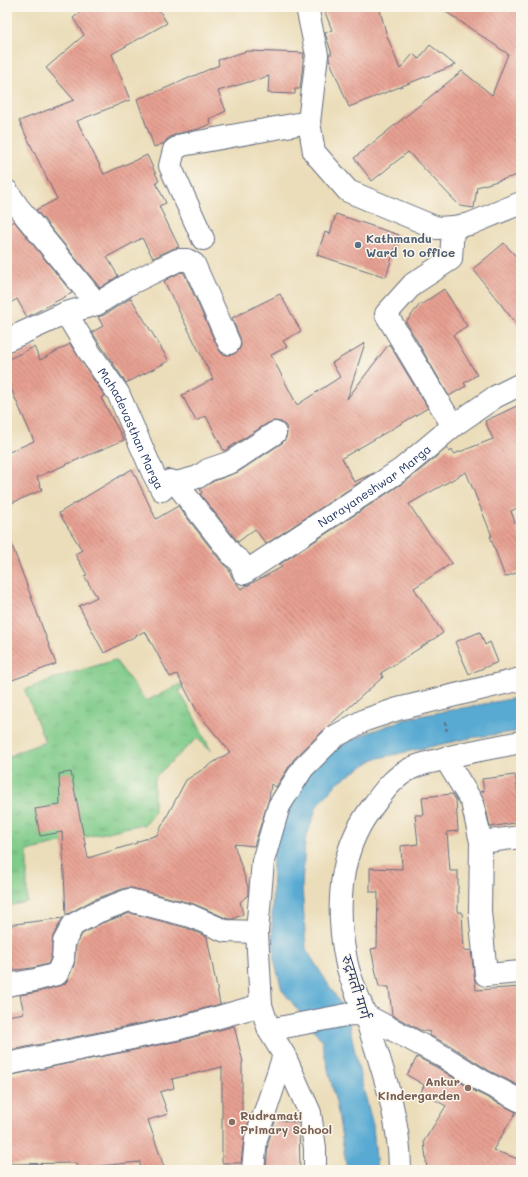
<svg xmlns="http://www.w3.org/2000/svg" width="528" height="1177" font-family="Mali,'Playpen Sans Deva',sans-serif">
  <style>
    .grass { fill: url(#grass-tufts); stroke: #4d7d74 }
    .water { fill: #58aad3; stroke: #3a6c98 }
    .building { fill: url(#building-back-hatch) }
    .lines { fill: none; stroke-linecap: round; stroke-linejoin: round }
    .minor-casing { stroke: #646c7e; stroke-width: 24 }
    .path { stroke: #646c7e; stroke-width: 2.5; stroke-dasharray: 3 3; stroke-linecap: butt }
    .minor { stroke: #fff; stroke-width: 22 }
    .service-dot { fill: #5c6f8a; stroke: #fbf7ec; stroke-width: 1.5 }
    .education-dot { fill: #8d6e63; stroke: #fbf7ec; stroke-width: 1.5 }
    .labels { text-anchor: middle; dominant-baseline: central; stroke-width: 3; stroke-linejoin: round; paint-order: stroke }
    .service-label { font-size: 12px; font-weight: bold; fill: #4e5e75; stroke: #fbf7ec; text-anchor: start }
    .street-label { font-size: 12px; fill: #1b2f5e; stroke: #fbf7ec }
    .education-label { font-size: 12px; font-weight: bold; fill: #785e54; stroke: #fbf7ec; text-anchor: end }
  </style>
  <defs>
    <pattern id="grass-tufts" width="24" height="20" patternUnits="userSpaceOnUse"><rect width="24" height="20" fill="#7fcb89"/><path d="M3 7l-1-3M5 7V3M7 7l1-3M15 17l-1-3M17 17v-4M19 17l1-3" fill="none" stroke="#67a573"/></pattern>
    <pattern id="building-back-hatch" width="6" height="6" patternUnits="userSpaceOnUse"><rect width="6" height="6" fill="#e7a092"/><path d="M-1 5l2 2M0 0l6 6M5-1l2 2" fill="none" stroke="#ba837a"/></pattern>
  </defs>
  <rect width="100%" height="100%" fill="#fbf7ec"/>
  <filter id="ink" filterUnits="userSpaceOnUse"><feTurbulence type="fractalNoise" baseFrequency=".025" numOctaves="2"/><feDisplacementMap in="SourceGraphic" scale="8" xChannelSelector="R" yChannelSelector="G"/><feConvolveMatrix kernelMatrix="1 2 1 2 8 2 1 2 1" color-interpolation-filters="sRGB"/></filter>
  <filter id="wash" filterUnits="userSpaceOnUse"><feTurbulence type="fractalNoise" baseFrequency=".012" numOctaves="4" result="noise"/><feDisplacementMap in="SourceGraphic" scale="16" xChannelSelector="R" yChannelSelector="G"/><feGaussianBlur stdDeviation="0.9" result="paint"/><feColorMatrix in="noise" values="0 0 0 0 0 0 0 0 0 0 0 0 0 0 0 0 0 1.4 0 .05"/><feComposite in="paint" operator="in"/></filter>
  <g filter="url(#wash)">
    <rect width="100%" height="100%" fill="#ebddb9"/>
    <polygon class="grass" points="115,660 146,701 187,681 179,691 193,715 211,751 197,738 156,776 154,784 154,812 145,825 138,825 27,851 27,902 7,906 7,758 20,751 45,742 25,690 55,678"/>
    <polygon class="water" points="521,697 521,731 470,738 374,759 338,782 317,806 305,841 302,886 306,949 347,1014 361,1080 373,1125 377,1170 347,1170 337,1107 321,1039 282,990 274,959 272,925 273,855 283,819 311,770 335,748 367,733 409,718"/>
    <g id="blocks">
      <g class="building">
        <polygon points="88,7 157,7 167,23 112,54 130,100 77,121 104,174 147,155 159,181 156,183 166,203 159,206 179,247 172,249 153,258 142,238 107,257 118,276 100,288 36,210 57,199 19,121 74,100 46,68 84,35 73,18"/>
        <polygon points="323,7 379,7 387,36 400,69 413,54 419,59 430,45 455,65 349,107 329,59 329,54 332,54 325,33 332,30"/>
        <polygon points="439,7 521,7 521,174 477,187 474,208 460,206 408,152 372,181 354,158 462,71 492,95 508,54"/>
        <polygon points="247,51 304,53 300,89 295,89 295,94 268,93 269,76 218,91 226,111 209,119 211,124 198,129 176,134 167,139 165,143 154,147 137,99 159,91 219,65 218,60"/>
        <polygon points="336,214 399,235 386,277 317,255 325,232 330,234"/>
        <polygon points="14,221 72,293 27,317 17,299 7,305 7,225"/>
        <polygon points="504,243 521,262 521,330 473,269"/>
        <polygon points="181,272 184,273 218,348 221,353 227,355 234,354 239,350 241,345 240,338 232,318 280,294 301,331 283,341 287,347 271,355 297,405 340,377 332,363 365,343 347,399 389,344 428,408 342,458 354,482 374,473 266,544 255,529 238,542 200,494 202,493 200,489 214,481 238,472 282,443 286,438 287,432 286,426 281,422 274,421 268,423 224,451 206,416 196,421 182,395 213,379 164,281"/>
        <polygon points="444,289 467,326 453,335 477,375 464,383 466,386 449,396 406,322 420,304 422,304"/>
        <polygon points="131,298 169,361 126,383 92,332 103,326 98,317 104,315"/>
        <polygon points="70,344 105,396 101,398 124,440 37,477 42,490 7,505 7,453 34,441 7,380 7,360 34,347 40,360"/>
        <polygon points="521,404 521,506 511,511 521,539 521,571 505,577 490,536 492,536 466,472 409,504 424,527 452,563 414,588 443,633 381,673 383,677 325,729 294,759 276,787 271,784 269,799 254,846 234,844 248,887 248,895 240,902 243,914 233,919 228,919 194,904 132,888 125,888 93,900 66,915 62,832 40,836 35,809 60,805 59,774 71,772 88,858 137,843 136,842 157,835 186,780 230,752 198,713 177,674 170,677 145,631 104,653 79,606 97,597 84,576 87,575 75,554 82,550 59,513 132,469 156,519 178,506 223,564 228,568 232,577 241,589 282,567 280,564 409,479 447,448 450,452 452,450 454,454 493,439 485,421"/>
        <polygon points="9,537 56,664 7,682 7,538"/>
        <polygon points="480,632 485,645 490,642 498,662 469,674 455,642"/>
        <polygon points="515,775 521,811 521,822 490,827 484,799 480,792 484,791 482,779"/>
        <polygon points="452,794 456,800 458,831 447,832 450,871 458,871 458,912 462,912 464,951 471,950 476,990 521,987 521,1087 488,1070 451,1046 429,1035 431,1032 420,1030 392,1015 389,987 379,987 371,949 377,948 378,892 370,892 370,868 402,869 401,846 418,844 415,815 424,815 422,797"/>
        <polygon points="130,913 187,928 207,937 220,1004 177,1016 7,1051 7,1016 24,1013 20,995 38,992 65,984 68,979 74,965 76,945 82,934 102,923"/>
        <polygon points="63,918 53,936 51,957 48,964 32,968 7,971 7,925"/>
        <polygon points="234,1026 243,1062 242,1062 242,1114 251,1115 244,1138 241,1163 222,1163 222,1067 172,1079 174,1088 160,1092 168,1114 148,1120 165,1170 140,1170 140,1162 77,1168 76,1163 7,1164 7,1076 183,1040"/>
        <polygon points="417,1057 438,1068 476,1092 516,1112 493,1150 521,1160 521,1170 427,1170 424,1141 446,1106 421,1092 424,1085 407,1075"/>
        <polygon points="276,1119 299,1123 300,1170 266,1170 268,1142"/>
      </g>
    </g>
  </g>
  <g filter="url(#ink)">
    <use href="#blocks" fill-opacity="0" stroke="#646c7e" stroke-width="1"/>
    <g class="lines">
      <defs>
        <g id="minor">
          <polyline points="307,7 317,55 309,122 314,152 348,191 437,228 453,227 470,224 521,203"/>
          <polyline points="7,191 18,207 97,304"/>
          <polyline points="453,227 451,259 413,284 386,314 453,426"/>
          <polyline points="203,239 170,166 174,150 182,145 309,122"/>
          <path id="s1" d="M66 313 90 353 118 393 153 473 162 490 170 481 176 483 233 556 240 561 244 573 402 469 453 426 495 397 521 384"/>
          <polyline points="7,340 66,313 97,304 129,284 178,260 187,260 194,264 229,343"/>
          <polyline points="176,483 198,477 208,470 231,462 275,433"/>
          <polyline points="445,758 472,802 481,842 480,911 486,975 521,972"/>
          <polyline points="481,842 521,837"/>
          <polyline points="7,985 35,980 57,974 63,960 64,942 73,925 97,912 129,900 191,916 225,931 257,932"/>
          <polyline points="269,1030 351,1014 365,1015 444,1057 482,1081 521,1101"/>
          <polyline points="7,1064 180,1028 261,1005"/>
          <polyline points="253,1170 256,1139 284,1055"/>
          <polyline points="315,1170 315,1148 310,1113 284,1055 269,1030 261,1005 257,932 263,861 279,806 303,768 334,737 365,720 398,709 521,679"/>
          <path d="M400 1170C400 1117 381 1064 365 1015 359 997 349 978 346 960 336 910 338 853 370 810 381 795 392 778 410 769 417 765 427 763 435 761 463 752 492 748 521 742"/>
        </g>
      </defs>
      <use href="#minor" class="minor-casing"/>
      <polyline class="path" points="445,722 447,732"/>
      <use href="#minor" class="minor"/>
    </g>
  </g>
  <circle class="service-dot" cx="358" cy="245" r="4"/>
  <g class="education-dot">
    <circle cx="468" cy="1088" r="4"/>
    <circle cx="232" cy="1122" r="4"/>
  </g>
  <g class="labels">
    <g class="service-label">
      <text x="366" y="238">Kathmandu<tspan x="366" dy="14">Ward 10 office</tspan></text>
    </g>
    <g class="street-label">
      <text stroke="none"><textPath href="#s1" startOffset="133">Mahadevasthan Marga</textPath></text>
      <text stroke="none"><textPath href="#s1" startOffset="491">Narayaneshwar Marga</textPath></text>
      <text transform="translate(356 987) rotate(73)">रुद्रमती मार्ग</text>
    </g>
    <g class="education-label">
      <text x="460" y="1081">Ankur<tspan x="460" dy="14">Kindergarden</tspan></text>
      <text x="240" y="1115" text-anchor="start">Rudramati<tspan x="240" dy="14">Primary School</tspan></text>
    </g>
  </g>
  <rect width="528" height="1177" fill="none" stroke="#fbf7ec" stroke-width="24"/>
</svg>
